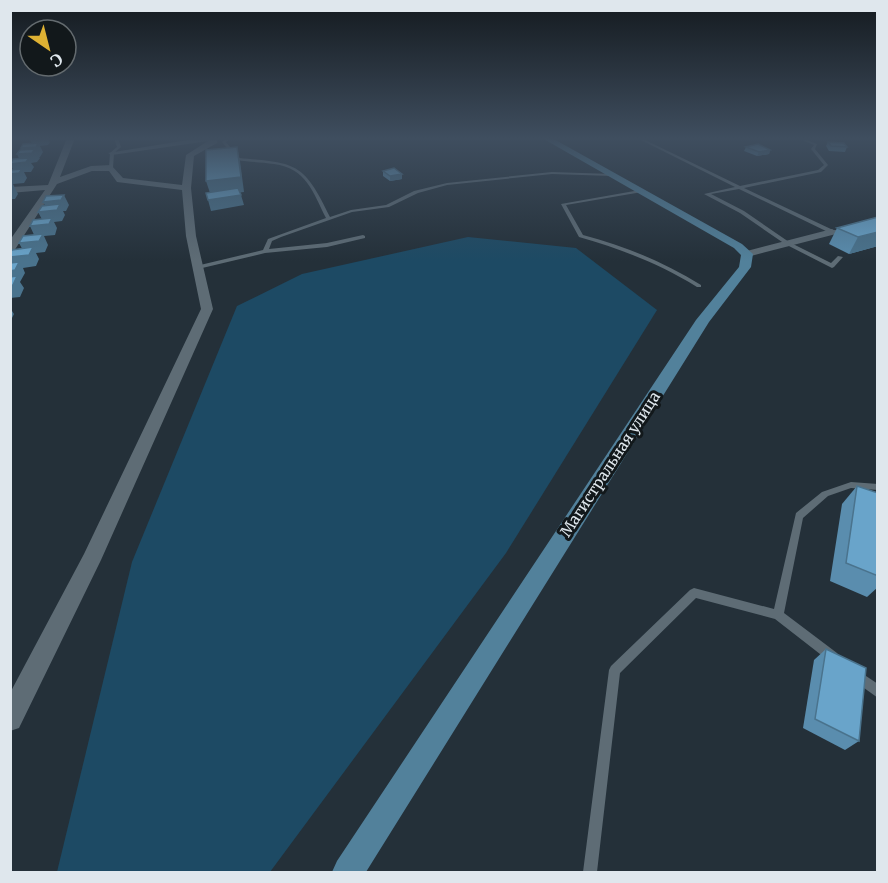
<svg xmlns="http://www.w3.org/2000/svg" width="888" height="883" font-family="Merriweather,serif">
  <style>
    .green { fill: #1d4a64 }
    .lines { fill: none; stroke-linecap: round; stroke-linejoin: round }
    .lane { fill: #5e6c75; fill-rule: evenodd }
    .street { fill: #5e6c75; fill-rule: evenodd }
    .secondary { fill: #52819b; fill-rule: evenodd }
    .wall { fill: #5a8dae }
    .shaded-wall { fill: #4a738d }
    .building { fill: #69a4ca; stroke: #4a738d; stroke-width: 1.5 }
    .labels { text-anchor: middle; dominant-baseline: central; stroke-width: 6; stroke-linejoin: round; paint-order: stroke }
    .street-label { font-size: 15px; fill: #dfe7ed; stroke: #12181b }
  </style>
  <rect width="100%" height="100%" fill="#243039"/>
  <polygon class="green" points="468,237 576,248 657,310 506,553 270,872 57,872 132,562 237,306 302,274"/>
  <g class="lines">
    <g class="lane">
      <polygon points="114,138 118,138 121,147 114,153 113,168 111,169 109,168 110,153 117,147"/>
      <path d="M228 138H232L226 142 239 158C297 163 304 163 330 217L351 210 386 205 414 191 447 183 552 172 612 174 614 175 612 176 552 174 447 185 418 193 389 207 352 212 281 237 272 241 269 249 327 243 363 235 365 236V238L327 247 265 253 198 269 196 268V266L263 250 268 239 326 218C313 192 306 168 274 164 262 162 249 162 237 160L222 142Z"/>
      <polygon points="637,138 641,138 740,186 818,170 824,165 811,149 814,145 797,138 802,138 817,144 815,149 828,165 821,172 744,188 833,230 841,230 841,232 830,233 739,189 711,194 744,211 789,242 831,263 838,256 843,257 834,267 832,268 785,244 740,213 704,194 735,187"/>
      <path d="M640 190H642V192L566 205 583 235C625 246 664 262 701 285V287H697C660 264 621 249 579 237L561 204Z"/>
      <polygon points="851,482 878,484 878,490 851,488 828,496 803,518 784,613 837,653 839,657 837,661 833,663 829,661 775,619 696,598 620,673 597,872 583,872 609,670 611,666 690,590 694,588 774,609 796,513 822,492"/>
      <polygon points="857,670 878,684 878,698 853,680 851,676 853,672"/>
    </g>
    <g class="street">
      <polygon points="67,138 75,138 60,177 91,166 111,165 123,178 182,185 186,155 208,141 112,155 108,153 200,138 218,138 217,143 194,156 191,188 196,236 213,309 101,560 19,728 10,731 10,693 84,554 201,309 186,236 182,190 117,182 109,171 92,171 57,184 14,251 10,252 10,240 45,190 10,193 10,187 48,185"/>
      <polygon points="832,229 837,232 836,234 747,257 742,254 743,252"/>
    </g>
    <polygon class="secondary" points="542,138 552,138 742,244 753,254 751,267 709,322 366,872 332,872 337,861 696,320 739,267 741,255 734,248"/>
  </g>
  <g class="wall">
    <polygon points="828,142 847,147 845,152 829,151 826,146"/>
    <polygon points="746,147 770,150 769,154 757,156 744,151"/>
    <polygon points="383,171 402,174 402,179 390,181 383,176"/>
    <polygon points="878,217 878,246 849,254 829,244 837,228"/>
    <polygon points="857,486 878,493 878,587 867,597 830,581 842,504"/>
    <polygon points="826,649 859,741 845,750 803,728 814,660"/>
  </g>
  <g class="shaded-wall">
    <polygon points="29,138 54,138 53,139 49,140 50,142 48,145 40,146 43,152 40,157 39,157 40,158 37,162 31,163 34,167 31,172 24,172 27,178 24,183 13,184 18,194 15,199 10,199 10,174 15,173 10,164 21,163 17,154 23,154 21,148 34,147"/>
    <polygon points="817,138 827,138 827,139 816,140"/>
    <polygon points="237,147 240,161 244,192 211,196 206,181"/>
    <polygon points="770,150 769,154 757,156 759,152"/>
    <polygon points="402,174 402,179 390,181 390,176"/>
    <polygon points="64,195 69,205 66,211 63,211 65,215 62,221 54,222 57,228 55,235 44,236 48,245 45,252 36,253 39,259 36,266 23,268 25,273 20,282 24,288 20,297 10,298 10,271 15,269 10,262 10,257 25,254 19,243 35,237 30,226 44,223 38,212 48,211 43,202"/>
    <polygon points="241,195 244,205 211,211 208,200"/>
    <polygon points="878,232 878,246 849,254 858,237"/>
    <polygon points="10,308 14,314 10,322"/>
  </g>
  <g class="building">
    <polygon points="828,142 844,143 847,147 831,146"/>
    <polygon points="38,143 36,147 21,148 23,144"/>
    <polygon points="758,144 770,150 759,152 746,147"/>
    <polygon points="237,147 241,177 206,181 206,150"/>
    <polygon points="35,149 32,153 17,154 20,150"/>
    <polygon points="29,158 26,162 10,164 13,159"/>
    <polygon points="394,168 402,174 390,176 383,171"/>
    <polygon points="22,169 19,173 10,174 10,170"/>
    <polygon points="238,188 241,195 208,200 206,193"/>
    <polygon points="64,195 61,200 43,202 46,196"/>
    <polygon points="60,204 57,210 38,212 42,206"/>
    <polygon points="878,217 878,232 858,237 837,228"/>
    <polygon points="52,218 49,224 30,226 33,220"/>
    <polygon points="43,234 39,241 19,243 23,236"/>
    <polygon points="33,247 29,255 10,257 10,253 12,250"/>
    <polygon points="19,262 15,270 10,271 10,263"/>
    <polygon points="17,276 13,285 10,286 10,277"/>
    <polygon points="857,486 878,493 878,576 846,563"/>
    <polygon points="826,649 866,668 859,741 815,719"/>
  </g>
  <linearGradient id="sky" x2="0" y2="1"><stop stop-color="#141a1f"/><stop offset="0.53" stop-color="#3f4e5f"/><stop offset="1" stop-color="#3f4e5f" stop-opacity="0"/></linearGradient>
  <rect width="888" height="261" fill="url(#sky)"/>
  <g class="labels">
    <g class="street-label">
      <text transform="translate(610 464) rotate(-57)">Магистральная улица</text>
    </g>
  </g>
  <rect width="888" height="883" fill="none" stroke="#dfe7ed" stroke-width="24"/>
  <g transform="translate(48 48) rotate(145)"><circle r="28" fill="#12181b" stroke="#646b6f" stroke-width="1.5"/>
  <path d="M0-4.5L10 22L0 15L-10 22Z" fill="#deb133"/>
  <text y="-9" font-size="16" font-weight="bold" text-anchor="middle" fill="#dfe7ed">С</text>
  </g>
</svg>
